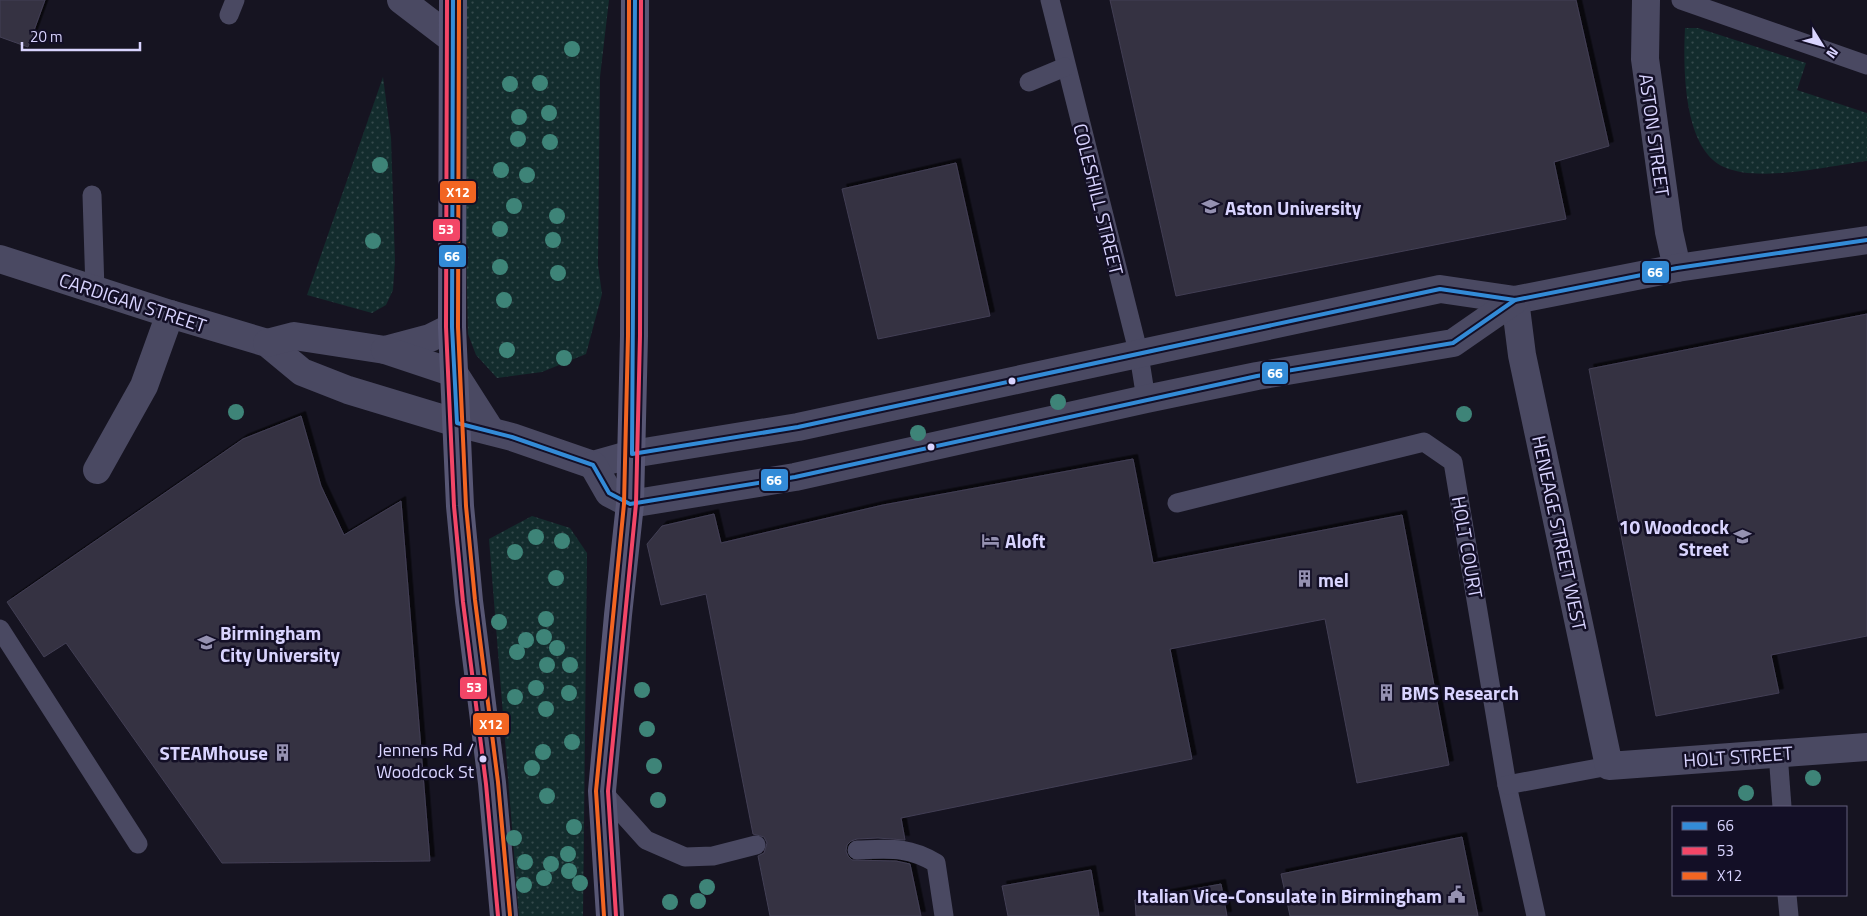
<svg xmlns="http://www.w3.org/2000/svg" width="1867" height="916" font-family="'Titillium Web',sans-serif">
  <style>
    .grass { fill: url(#grass-dots) }
    .building { fill: #343243; stroke: #433f54; filter: url(#shadow) }
    .lines { fill: none; stroke-linecap: round; stroke-linejoin: round }
    .lane { stroke: #4a4962; stroke-width: 19 }
    .street { stroke: #4a4962; stroke-width: 28 }
    .secondary { stroke: #575674; stroke-width: 28 }
    .bus-1-casing { stroke: #130f26; stroke-width: 8 }
    .bus-2-casing { stroke: #130f26; stroke-width: 8 }
    .bus-3-casing { stroke: #130f26; stroke-width: 8 }
    .bus-1 { stroke: #338bd7; stroke-width: 4 }
    .bus-2 { stroke: #f34667; stroke-width: 4 }
    .bus-3 { stroke: #f26522; stroke-width: 4 }
    .tree { fill: #3e8478 }
    .bus-dot { fill: #d9d4ff; stroke: #130f26; stroke-width: 2 }
    .labels { text-anchor: middle; dominant-baseline: central; stroke-width: 5; stroke-linejoin: round; paint-order: stroke }
    .bus-label { font-size: 18px; fill: #d9d4ff; stroke: #130f26; text-anchor: end }
    .street-label { font-size: 19px; fill: #d9d4ff; stroke: #130f26 }
    .poi-label { font-size: 19px; font-weight: bold; fill: #d9d4ff; stroke: #130f26; text-anchor: start }
    .line-badge { stroke: #130f26; stroke-width: 2 }
    .badge-label { font-size: 14px; text-anchor: middle; font-weight: bold; fill: #fff }
  </style>
  <defs>
    <pattern id="grass-dots" width="8" height="8" patternUnits="userSpaceOnUse" patternTransform="scale(1.25)"><rect width="8" height="8" fill="#132c2d"/><path d="M2 2h.1M6 6h.1" fill="none" stroke="#354a4c" stroke-width="1.8" stroke-linecap="round"/></pattern>
    <filter id="shadow"><feDropShadow dx="4.5" dy="-4.5" stdDeviation="0" flood-color="#0009"/></filter>
  </defs>
  <rect width="100%" height="100%" fill="#161421"/>
  <g class="grass">
    <polygon points="461,0 609,0 600,77 598,265 602,294 586,354 542,372 497,378 476,355 468,334"/>
    <path d="M1685 28H1698L1806 63 1797 90 1867 113V161C1829 166 1758 183 1724 167 1683 149 1683 67 1685 28Z"/>
    <polygon points="383,77 391,138 395,261 393,290 386,305 372,313 307,295"/>
    <polygon points="532,516 570,528 587,553 583,916 519,916 489,539"/>
  </g>
  <g class="building">
    <polygon points="0,0 45,0 28,47 0,37"/>
    <polygon points="1110,0 1576,0 1609,146 1554,162 1566,219 1176,296"/>
    <polygon points="956,163 990,316 878,339 842,189"/>
    <polygon points="1867,314 1867,636 1771,655 1779,693 1656,716 1589,369"/>
    <polygon points="301,416 321,486 344,535 401,501 430,861 222,863 66,643 44,657 7,602 243,439"/>
    <polygon points="1133,459 1153,563 1402,515 1449,765 1357,783 1325,619 1170,649 1192,759 901,818 905,840 878,838 857,839 851,841 847,845 846,851 848,856 852,860 896,861 910,864 921,916 770,916 758,856 764,853 767,843 764,837 753,834 706,594 661,605 647,544 662,526 714,514 721,543 883,505"/>
    <polygon points="1462,837 1478,916 1290,916 1281,874"/>
    <polygon points="1091,870 1099,916 1008,916 1002,886"/>
    <polygon points="1221,884 1227,916 1136,916 1135,900"/>
  </g>
  <g class="lines">
    <g class="lane">
      <polyline points="1050,0 1139,355 1146,399"/>
      <polyline points="1681,0 1867,65"/>
      <polyline points="229,15 235,0"/>
      <polyline points="1029,82 1065,67"/>
      <polyline points="92,195 95,290"/>
      <polyline points="1177,503 1424,442 1453,462 1507,785 1536,916"/>
      <polyline points="0,629 138,844"/>
      <polyline points="1778,753 1782,807"/>
      <polyline points="1507,785 1609,766"/>
      <polyline points="602,791 646,840 685,857 713,856 756,845"/>
      <path d="M857 850C889 849 907 846 936 863L944 916"/>
      <polyline points="1787,895 1789,916"/>
    </g>
    <g class="street">
      <polyline points="401,0 452,39"/>
      <polyline points="1646,0 1645,59 1669,232 1677,268"/>
      <polyline points="0,259 170,314 267,343 302,372 348,390 457,423 512,437 593,465 632,454 798,427 1440,289 1515,300 1677,268 1867,240"/>
      <polyline points="1515,300 1522,355 1609,766 1867,747"/>
      <polyline points="267,343 294,336 385,350 430,338 452,327"/>
      <polyline points="385,350 454,373 491,431"/>
      <polyline points="593,465 609,493 630,504 795,477 1146,399 1257,376 1453,343 1515,300"/>
      <polyline points="97,470 144,386 170,314"/>
    </g>
    <g class="secondary">
      <polyline points="453,0 452,327 460,506 469,601 492,783 504,916"/>
      <polyline points="610,916 602,791 618,615 630,504 634,336 635,0"/>
    </g>
    <defs>
      <g id="bus-1">
        <polyline points="453,0 452,327 457,423 512,437 593,465 609,493 630,504 795,477 1257,376 1453,343 1515,300"/>
        <polyline points="635,0 632,454 798,427 1440,289 1515,300 1677,268 1867,240"/>
      </g>
      <g id="bus-2">
        <polyline points="447,0 446,327 454,506 463,602 486,784 498,916"/>
        <polyline points="616,916 608,791 636,504 640,336 641,0"/>
      </g>
      <g id="bus-3">
        <polyline points="459,0 458,327 466,506 475,600 498,782 510,915"/>
        <polyline points="604,916 596,791 624,504 628,336 629,0"/>
      </g>
    </defs>
    <use href="#bus-1" class="bus-1-casing"/>
    <use href="#bus-2" class="bus-2-casing"/>
    <use href="#bus-3" class="bus-3-casing"/>
    <use href="#bus-1" class="bus-1"/>
    <use href="#bus-2" class="bus-2"/>
    <use href="#bus-3" class="bus-3"/>
  </g>
  <g class="tree">
    <circle cx="572" cy="49" r="8"/>
    <circle cx="540" cy="83" r="8"/>
    <circle cx="510" cy="84" r="8"/>
    <circle cx="549" cy="113" r="8"/>
    <circle cx="519" cy="117" r="8"/>
    <circle cx="518" cy="139" r="8"/>
    <circle cx="550" cy="142" r="8"/>
    <circle cx="380" cy="165" r="8"/>
    <circle cx="501" cy="170" r="8"/>
    <circle cx="527" cy="175" r="8"/>
    <circle cx="514" cy="206" r="8"/>
    <circle cx="557" cy="216" r="8"/>
    <circle cx="500" cy="229" r="8"/>
    <circle cx="553" cy="240" r="8"/>
    <circle cx="373" cy="241" r="8"/>
    <circle cx="500" cy="267" r="8"/>
    <circle cx="558" cy="273" r="8"/>
    <circle cx="504" cy="300" r="8"/>
    <circle cx="507" cy="350" r="8"/>
    <circle cx="564" cy="358" r="8"/>
    <circle cx="1058" cy="402" r="8"/>
    <circle cx="236" cy="412" r="8"/>
    <circle cx="1464" cy="414" r="8"/>
    <circle cx="918" cy="433" r="8"/>
    <circle cx="536" cy="537" r="8"/>
    <circle cx="562" cy="541" r="8"/>
    <circle cx="515" cy="552" r="8"/>
    <circle cx="556" cy="578" r="8"/>
    <circle cx="546" cy="619" r="8"/>
    <circle cx="499" cy="622" r="8"/>
    <circle cx="544" cy="637" r="8"/>
    <circle cx="526" cy="640" r="8"/>
    <circle cx="557" cy="648" r="8"/>
    <circle cx="517" cy="652" r="8"/>
    <circle cx="547" cy="665" r="8"/>
    <circle cx="570" cy="665" r="8"/>
    <circle cx="536" cy="688" r="8"/>
    <circle cx="642" cy="690" r="8"/>
    <circle cx="569" cy="693" r="8"/>
    <circle cx="515" cy="697" r="8"/>
    <circle cx="546" cy="709" r="8"/>
    <circle cx="647" cy="729" r="8"/>
    <circle cx="572" cy="742" r="8"/>
    <circle cx="543" cy="752" r="8"/>
    <circle cx="654" cy="766" r="8"/>
    <circle cx="532" cy="768" r="8"/>
    <circle cx="1813" cy="778" r="8"/>
    <circle cx="1746" cy="793" r="8"/>
    <circle cx="547" cy="796" r="8"/>
    <circle cx="658" cy="800" r="8"/>
    <circle cx="574" cy="827" r="8"/>
    <circle cx="514" cy="838" r="8"/>
    <circle cx="568" cy="854" r="8"/>
    <circle cx="525" cy="862" r="8"/>
    <circle cx="551" cy="864" r="8"/>
    <circle cx="569" cy="871" r="8"/>
    <circle cx="544" cy="878" r="8"/>
    <circle cx="580" cy="883" r="8"/>
    <circle cx="524" cy="885" r="8"/>
    <circle cx="707" cy="887" r="8"/>
    <circle cx="698" cy="901" r="8"/>
    <circle cx="670" cy="902" r="8"/>
  </g>
  <defs>
    <symbol id="university-bare" viewBox="-9 -9 18 18"><path d="M0-5L7-2L0 1L-7-2ZM-4 1L0 2.5L4 1V4Q0 6-4 4Z" fill="#9591b1" stroke="#130f26" stroke-width="2.5" paint-order="stroke"/></symbol>
    <symbol id="hotel-bare" viewBox="-9 -9 18 18"><path d="M-6-4.5h1.5V1H6V5H4.5V3h-9V5H-6ZM-4 0a1.8 1.8 0 1 1 3.6 0ZM.5 0V-2.5h3Q6-2.5 6 0Z" fill="#9591b1" stroke="#130f26" stroke-width="2.5" paint-order="stroke"/></symbol>
    <symbol id="building-bare" viewBox="-9 -9 18 18"><path d="M-4-6H4V6H1V3H-1V6H-4ZM-2.5-4.3h1.7v1.8h-1.7ZM.8-4.3h1.7v1.8H.8ZM-2.5-1h1.7V.8h-1.7ZM.8-1h1.7V.8H.8Z" fill="#9591b1" stroke="#130f26" stroke-width="2.5" paint-order="stroke"/></symbol>
    <symbol id="civic-bare" viewBox="-9 -9 18 18"><path d="M-.6-6.5H3V-4.5H.6V-3L4-1V1h2V6H-6V1h2V-1L-.6-3ZM-1.2 2.5V6h2.4V2.5Z" fill="#9591b1" stroke="#130f26" stroke-width="2.5" paint-order="stroke"/></symbol>
  </defs>
  <g fill-rule="evenodd">
    <use href="#university-bare" x="1198" y="194" width="25" height="25"/>
    <use href="#university-bare" x="1730" y="524" width="25" height="25"/>
    <use href="#hotel-bare" x="978" y="528" width="25" height="25"/>
    <use href="#building-bare" x="1292" y="566" width="25" height="25"/>
    <use href="#university-bare" x="194" y="630" width="25" height="25"/>
    <use href="#building-bare" x="1374" y="680" width="25" height="25"/>
    <use href="#building-bare" x="270" y="740" width="25" height="25"/>
    <use href="#civic-bare" x="1444" y="882" width="25" height="25"/>
  </g>
  <g class="bus-dot">
    <circle cx="1012" cy="381" r="4.5"/>
    <circle cx="931" cy="447" r="4.5"/>
    <circle cx="483" cy="759" r="4.5"/>
  </g>
  <g class="labels">
    <g class="bus-label">
      <text x="474" y="749">Jennens Rd /<tspan x="474" dy="22">Woodcock St</tspan></text>
    </g>
    <g class="street-label">
      <text transform="translate(1655 135) rotate(82)">ASTON STREET</text>
      <text transform="translate(1099 199) rotate(76)">COLESHILL STREET</text>
      <text transform="translate(133 302) rotate(18)">CARDIGAN STREET</text>
      <text transform="translate(1560 533) rotate(78)">HENEAGE STREET WEST</text>
      <text transform="translate(1468 547) rotate(80)">HOLT COURT</text>
      <text transform="translate(1738 756) rotate(-4)">HOLT STREET</text>
    </g>
    <g class="poi-label">
      <text x="1225" y="207">Aston University</text>
      <text x="1729" y="526" text-anchor="end">10 Woodcock<tspan x="1729" dy="22">Street</tspan></text>
      <text x="1005" y="540">Aloft</text>
      <text x="1318" y="579">mel</text>
      <text x="220" y="632">Birmingham<tspan x="220" dy="22">City University</tspan></text>
      <text x="1401" y="692">BMS Research</text>
      <text x="268" y="752" text-anchor="end">STEAMhouse</text>
      <text x="1442" y="895" text-anchor="end">Italian Vice-Consulate in Birmingham</text>
    </g>
  </g>
  <g class="line-badge">
    <rect x="439" y="180" width="38" height="24" rx="5" fill="#f26522"/>
    <rect x="432" y="218" width="29" height="24" rx="5" fill="#f34667"/>
    <rect x="438" y="244" width="29" height="24" rx="5" fill="#338bd7"/>
    <rect x="1641" y="260" width="29" height="24" rx="5" fill="#338bd7"/>
    <rect x="1261" y="361" width="28" height="24" rx="5" fill="#338bd7"/>
    <rect x="760" y="468" width="29" height="24" rx="5" fill="#338bd7"/>
    <rect x="459" y="676" width="29" height="24" rx="5" fill="#f34667"/>
    <rect x="472" y="712" width="38" height="24" rx="5" fill="#f26522"/>
  </g>
  <g class="badge-label">
    <text x="458" y="197">X12</text>
    <text x="446" y="234">53</text>
    <text x="452" y="261">66</text>
    <text x="1655" y="277">66</text>
    <text x="1275" y="378">66</text>
    <text x="774" y="485">66</text>
    <text x="474" y="692">53</text>
    <text x="491" y="729">X12</text>
  </g>
  <rect x="1672" y="806" width="175" height="90" fill="#130f26" stroke="#625e7d"/>
  <rect x="1682" y="822" width="25" height="8" fill="#338bd7" stroke="#625e7d"/>
  <text x="1717" y="831" font-size="15" fill="#d9d4ff">66</text>
  <rect x="1682" y="847" width="25" height="8" fill="#f34667" stroke="#625e7d"/>
  <text x="1717" y="856" font-size="15" fill="#d9d4ff">53</text>
  <rect x="1682" y="872" width="25" height="8" fill="#f26522" stroke="#625e7d"/>
  <text x="1717" y="881" font-size="15" fill="#d9d4ff">X12</text>
  <g transform="translate(1822 45) rotate(127)" stroke="#130f26" stroke-width="4" paint-order="stroke">
  <path d="M0-4L9 19L0 12L-9 19Z" fill="#d9d4ff"/>
  <text y="-8" font-size="14" font-weight="bold" text-anchor="middle" fill="#d9d4ff">N</text>
  </g>
  <path d="M22 42v8h118v-8" fill="none" stroke="#d9d4ff" stroke-width="2.5"/>
  <text x="30" y="42" font-size="15" fill="#d9d4ff" stroke="#130f26" stroke-width="4" paint-order="stroke">20 m</text>
</svg>
